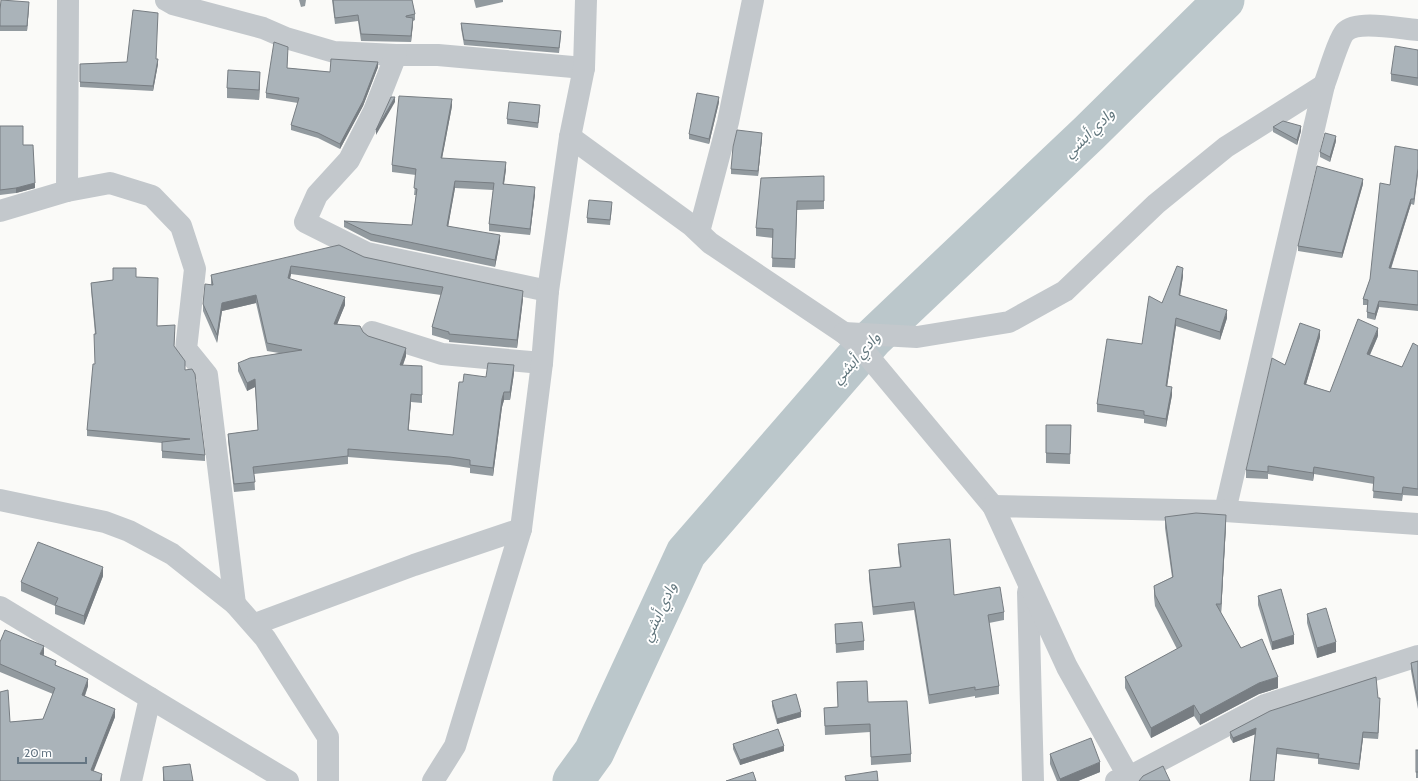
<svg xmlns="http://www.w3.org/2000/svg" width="1418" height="781" font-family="Cabin,'Noto Sans Arabic',sans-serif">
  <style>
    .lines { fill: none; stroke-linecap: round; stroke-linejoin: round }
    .river { stroke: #bbc7cb; stroke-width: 41 }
    .minor { stroke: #c3c8cc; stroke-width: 22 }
    .wall { fill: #929a9f }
    .shaded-wall { fill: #777d82 }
    .building { fill: #aab3b9; stroke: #777d82 }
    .labels { text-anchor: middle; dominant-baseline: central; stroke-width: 4; stroke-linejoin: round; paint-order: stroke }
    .water-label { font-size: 15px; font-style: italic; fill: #60757c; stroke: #fff }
  </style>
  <rect width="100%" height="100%" fill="#fafaf8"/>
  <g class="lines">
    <polyline class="river" points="573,781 594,752 686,553 872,339 1089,133 1224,0"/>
    <g class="minor">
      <polyline points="166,0 173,4 263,28 286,38 334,52 396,55 438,55 584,68"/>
      <polyline points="396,55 374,111 349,160 317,195 305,222 367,253 548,291"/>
      <polyline points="570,137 691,225 710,243 844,333 863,350 993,506"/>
      <polyline points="67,191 110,183 152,196 181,226 195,269 186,349 207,375 235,604"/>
      <polyline points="0,211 67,191 68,0"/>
      <polyline points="699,232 728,122 753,0"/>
      <polyline points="372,332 442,354 542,363"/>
      <polyline points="844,333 917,337 1009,322 1065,291 1156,204 1226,147 1324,85"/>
      <polyline points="0,500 105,522 129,531 172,554 235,604 265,638 328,737 328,781"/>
      <path d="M1225 511 1324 85C1328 75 1339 38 1345 32 1357 19 1401 29 1418 30"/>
      <polyline points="1028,592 1033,781"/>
      <polyline points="0,607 150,698"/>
      <polyline points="255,624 414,565 521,529"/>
      <polyline points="131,781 150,698 288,781"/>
      <polyline points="433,781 455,746 521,529 542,363 548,291 570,137 584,68 586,0"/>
      <polyline points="1116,781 1129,777 1265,705 1418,656"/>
      <polyline points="1131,781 1067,667 993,506 1225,511 1418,524"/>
    </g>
  </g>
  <g class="wall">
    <polygon points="299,0 306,0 305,6 301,7"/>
    <polygon points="332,0 412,0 415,14 415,20 413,21 411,42 361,41 358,21 335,24"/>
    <polygon points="474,0 503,0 503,2 476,8"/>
    <polygon points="29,7 27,31 0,31 0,10"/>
    <polygon points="461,23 561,36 559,53 464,45 461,28"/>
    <polygon points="1418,50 1418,86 1391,81 1391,74"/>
    <polygon points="288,52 287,68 330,72 378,67 363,106 340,149 318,138 291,130 291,125 298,103 266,98 266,93"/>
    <polygon points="156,59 158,64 153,91 80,87 80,64 127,62"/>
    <polygon points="260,82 259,100 227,98 227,88"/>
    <polygon points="719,102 709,144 689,139 689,134"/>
    <polygon points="452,106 442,158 506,169 504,184 535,194 530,235 489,231 489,224 493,190 455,188 448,226 500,241 495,267 371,241 344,227 344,221 412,225 416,195 414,195 416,175 392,172 392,165"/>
    <polygon points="540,110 538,128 507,124 507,119"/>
    <polygon points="0,126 23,145 35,188 16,193 0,195"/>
    <polygon points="1273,127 1301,131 1297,145 1273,132"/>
    <polygon points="762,138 758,176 731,174 731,169"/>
    <polygon points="1336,141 1330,162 1320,157 1320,152"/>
    <polygon points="1418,150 1414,205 1411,204 1391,269 1418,271 1418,311 1379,307 1375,320 1367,318 1367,305 1363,305 1363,299 1370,279 1390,185"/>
    <polygon points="824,176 824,209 797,210 795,268 772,267 773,238 756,236 756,228"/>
    <polygon points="1363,184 1342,258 1298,251 1298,246"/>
    <polygon points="612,207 610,225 587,223 587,218"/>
    <polygon points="364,257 523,299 517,348 449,342 449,340 432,335 432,327 441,295 291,274 290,279 345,305 337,324 363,332 368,336 406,356 403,365 422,395 422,403 411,402 408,430 453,435 463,382 486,377 514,373 510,400 504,400 502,407 493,476 470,473 470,468 450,465 348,457 348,464 254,474 255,490 234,492 228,441 228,434 258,430 255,387 247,391 238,371 238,363 279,353 267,351 256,303 222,311 217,343 203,311 203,304 211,285 211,275"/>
    <polygon points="1183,276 1180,295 1227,318 1220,340 1176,326 1167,386 1172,395 1166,427 1144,423 1144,419 1097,412 1097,404 1142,344 1162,303"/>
    <polygon points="136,277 157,326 175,332 174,347 185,370 205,455 205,461 162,458 162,443 87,436 87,430 95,364 95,334 91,289 91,283"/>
    <polygon points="1378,336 1370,355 1402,367 1418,346 1418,496 1403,495 1402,501 1373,498 1374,484 1314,474 1313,481 1268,474 1268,479 1246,478 1246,470 1285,365 1320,337 1306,384 1330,392"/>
    <polygon points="1046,425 1071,425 1070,464 1046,463"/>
    <polygon points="1165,517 1226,525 1221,613 1241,648 1278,688 1259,694 1200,725 1194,716 1151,738 1125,688 1125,677 1177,649 1155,606 1154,597 1154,586 1172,577 1165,528"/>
    <polygon points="898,544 954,595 1004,612 1004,620 989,623 999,686 999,694 975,698 975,696 929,704 914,610 873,615 869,579 869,570 900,567 898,552"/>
    <polygon points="103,576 84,625 55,614 55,606 21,591 21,582"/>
    <polygon points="1258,596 1294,644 1272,650 1258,605"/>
    <polygon points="1307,614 1336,652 1317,658 1307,623"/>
    <polygon points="835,624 864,641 864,650 836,653"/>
    <polygon points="0,642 44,654 43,656 56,665 88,686 85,696 115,717 93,771 102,781 10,722 43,719 53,694 0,672"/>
    <polygon points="1418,661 1418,709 1411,671 1411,663"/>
    <polygon points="837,682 868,702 911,754 911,762 871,765 870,732 825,735 824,708 838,707"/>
    <polygon points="1378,698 1380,703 1378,739 1363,738 1359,770 1318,764 1318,759 1277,754 1274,781 1250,781 1255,734 1233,743 1230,738 1230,732"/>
    <polygon points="772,701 801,717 777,724 772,706"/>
    <polygon points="733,744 784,751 740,765 733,749"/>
    <rect x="1416" y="750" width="2" height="28"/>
    <polygon points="1050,754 1100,772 1078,781 1057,781 1050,764"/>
    <polygon points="163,767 193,781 163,781"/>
  </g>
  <g class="shaded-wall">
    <polygon points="29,2 29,7 27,31 27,26"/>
    <polygon points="413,18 413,24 411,42 411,36"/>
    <polygon points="158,59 158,64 153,91 153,86"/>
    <polygon points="378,62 378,67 363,106 340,149 340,144"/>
    <polygon points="260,72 260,82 259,100 259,90"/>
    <polygon points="395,97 395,102 376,135 376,130"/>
    <polygon points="719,97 719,102 709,144 709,139"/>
    <polygon points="452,99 452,106 441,164 441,158"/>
    <polygon points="1301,126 1301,131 1297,145 1297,140"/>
    <polygon points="762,133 762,138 758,176 758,171"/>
    <polygon points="1336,136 1336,141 1330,162 1330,157"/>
    <polygon points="506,162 506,169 503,190 503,184"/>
    <polygon points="1418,168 1418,174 1414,205 1414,199"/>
    <polygon points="1363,179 1363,184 1342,258 1342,253"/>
    <polygon points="455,181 455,188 447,233 447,226"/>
    <polygon points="35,183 35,188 16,193 16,188"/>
    <polygon points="535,187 535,194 530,235 530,229"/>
    <polygon points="1411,199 1411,204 1389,274 1389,268"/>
    <polygon points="500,235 500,241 495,267 495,260"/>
    <polygon points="291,266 291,274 288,286 288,278"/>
    <polygon points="1183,268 1183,276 1179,303 1179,295"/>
    <polygon points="523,291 523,299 517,348 517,340"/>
    <polygon points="256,295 256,303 222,311 217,343 217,335 222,303"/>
    <polygon points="345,297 345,305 334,332 334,324"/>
    <polygon points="1379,301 1379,307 1375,320 1375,314"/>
    <polygon points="1227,310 1227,318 1220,340 1220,332"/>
    <polygon points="1176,318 1176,326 1166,394 1166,386"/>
    <polygon points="1378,328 1378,336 1367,361 1367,354"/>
    <polygon points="1320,330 1320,337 1304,391 1304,384"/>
    <polygon points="406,348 406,356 400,373 400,365"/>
    <polygon points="514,365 514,373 510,400 510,392"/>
    <polygon points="255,379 255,387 247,391 247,383"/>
    <polygon points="1172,387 1172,395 1166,427 1166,419"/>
    <polygon points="504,392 504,400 502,407 493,476 493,468 502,399"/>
    <polygon points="411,394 411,402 408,438 408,430"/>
    <polygon points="1314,467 1314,474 1313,481 1313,473"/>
    <polygon points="1226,515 1226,525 1221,614 1221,604"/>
    <polygon points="103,567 103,576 84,625 84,616"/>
    <polygon points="1294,635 1294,644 1272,650 1272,642"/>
    <polygon points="1336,642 1336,652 1317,658 1317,648"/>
    <polygon points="44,646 44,654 40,662 40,654"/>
    <polygon points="1278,677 1278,688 1259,694 1200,725 1200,715 1259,683"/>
    <polygon points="88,679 88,686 82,703 82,695"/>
    <polygon points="1380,698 1380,703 1378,739 1378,733"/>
    <polygon points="1194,705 1194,716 1151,738 1151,728"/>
    <polygon points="115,709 115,717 91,778 91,770"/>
    <polygon points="801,712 801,717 777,724 777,719"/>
    <polygon points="1256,728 1256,734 1233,743 1233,738"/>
    <polygon points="1363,732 1363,738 1359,770 1359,764"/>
    <polygon points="784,746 784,751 740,765 740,760"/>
    <polygon points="1100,762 1100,772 1078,781 1060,781 1060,779"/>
    <polygon points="102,774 102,781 100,781"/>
  </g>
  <g class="building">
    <polygon points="1,0 29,2 27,26 0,26 0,10"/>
    <polygon points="333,0 412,0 415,14 406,16 406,17 413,18 411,36 361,34 358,15 335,18"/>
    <polygon points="133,10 158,13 156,59 158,59 153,86 80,82 80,64 127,62"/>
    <polygon points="461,23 561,31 559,48 464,40"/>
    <polygon points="274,42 288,47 287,68 330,72 331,59 378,62 363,101 340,144 318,133 291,125 299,98 266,93"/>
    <polygon points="1395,46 1418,50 1418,78 1391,74"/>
    <polygon points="228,70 260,72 259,90 227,88"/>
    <polygon points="697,93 719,97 709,139 689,134"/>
    <polygon points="399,96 452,99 441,158 506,162 503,184 535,187 530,229 489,224 494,183 455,181 447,226 500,235 495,260 371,234 344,221 412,225 417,189 414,188 416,169 392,165"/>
    <polygon points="391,97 395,97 376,130"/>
    <polygon points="509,102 540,105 538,123 507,119"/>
    <polygon points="1283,121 1301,126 1297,140 1273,127"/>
    <polygon points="0,126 23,126 23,145 33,145 35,183 16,188 0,190"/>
    <polygon points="737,130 762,133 758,171 731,169 733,147"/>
    <polygon points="1325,133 1336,136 1330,157 1320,152"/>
    <polygon points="1395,146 1418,150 1418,168 1414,199 1411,199 1389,268 1418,271 1418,305 1379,301 1375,314 1367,312 1368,300 1363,299 1370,279 1380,183 1390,185"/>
    <polygon points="1317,166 1363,179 1342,253 1298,246"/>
    <polygon points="824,176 824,201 797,201 795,259 772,258 773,229 756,228 761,178"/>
    <polygon points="589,200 612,202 610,220 587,218"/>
    <polygon points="339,245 364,257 523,291 517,340 449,334 449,332 432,327 443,287 291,266 288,278 345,297 334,324 360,326 363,332 368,336 406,348 400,365 422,366 422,395 411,394 408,430 453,435 459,382 463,382 464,374 486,377 488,363 514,365 510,392 504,392 502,399 493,468 470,465 470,460 450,457 348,449 348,456 253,467 255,482 234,484 228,434 258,430 255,379 247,383 238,363 250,358 302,350 267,343 256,295 222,303 217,335 203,304 205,284 213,285 211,275"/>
    <polygon points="1177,266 1183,268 1179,295 1227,310 1220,332 1176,318 1166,386 1172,387 1166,419 1144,415 1144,411 1097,404 1107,339 1142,344 1149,296 1162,303"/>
    <polygon points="113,268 136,268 136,277 158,278 157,326 175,325 174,346 185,361 185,370 192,369 195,374 205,455 162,451 162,442 190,439 87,430 93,364 95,364 94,334 96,334 91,283 113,280"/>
    <polygon points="1358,319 1378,328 1367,354 1402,367 1413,343 1418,346 1418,489 1403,487 1402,494 1373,491 1374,477 1314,467 1313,473 1268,466 1268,472 1246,470 1272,358 1285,365 1300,323 1320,330 1304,384 1330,392"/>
    <polygon points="1046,425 1071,425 1070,454 1046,453"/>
    <polygon points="1196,513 1226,515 1221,604 1216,604 1241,648 1262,639 1278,677 1259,683 1200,715 1194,705 1151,728 1125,677 1182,646 1155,595 1154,586 1173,577 1165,517"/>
    <polygon points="950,539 954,595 1000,587 1004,612 988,615 999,686 975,690 975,687 929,695 914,602 873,607 869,570 901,567 898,544"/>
    <polygon points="38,542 103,567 84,616 55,605 58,598 21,582"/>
    <polygon points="1281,589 1294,635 1272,642 1258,596"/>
    <polygon points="1326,608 1336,642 1317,648 1307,614"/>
    <polygon points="862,622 864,641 836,644 835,624"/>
    <polygon points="5,630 44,646 40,654 56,661 55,665 88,679 82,695 115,709 91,770 102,774 100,781 0,781 0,692 8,690 10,722 43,719 55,688 0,664 0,642"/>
    <polygon points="1418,661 1418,701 1411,663"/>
    <polygon points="1376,677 1378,698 1380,698 1378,733 1363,732 1359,764 1318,758 1319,754 1277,748 1274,781 1250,781 1256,728 1233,738 1230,732 1270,711"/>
    <polygon points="867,681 868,702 907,701 911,754 871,757 870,724 825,726 824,708 838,707 837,682"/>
    <polygon points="796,694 801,712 777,719 772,701"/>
    <polygon points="778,729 784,746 740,760 733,744"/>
    <polygon points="1091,738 1100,762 1060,779 1050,754"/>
    <rect x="1416" y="750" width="2" height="22"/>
    <polygon points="190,764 193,781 164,781 163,767"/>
    <polygon points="1163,766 1170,781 1139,781 1143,776"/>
    <polygon points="877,771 878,781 846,781 845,776"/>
    <polygon points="753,772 756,781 726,781"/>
  </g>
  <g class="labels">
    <g class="water-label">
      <text transform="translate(1089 133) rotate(-44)">وادي أبشي</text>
      <text transform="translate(856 358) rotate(-48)">وادي أبشي</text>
      <text transform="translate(659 612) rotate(-65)">وادي أبشي</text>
    </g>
  </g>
  <path d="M18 757v6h68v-6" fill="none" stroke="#657683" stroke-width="2"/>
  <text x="24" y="757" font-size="12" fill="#657683" stroke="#ffffff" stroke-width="3" paint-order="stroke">20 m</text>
</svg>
